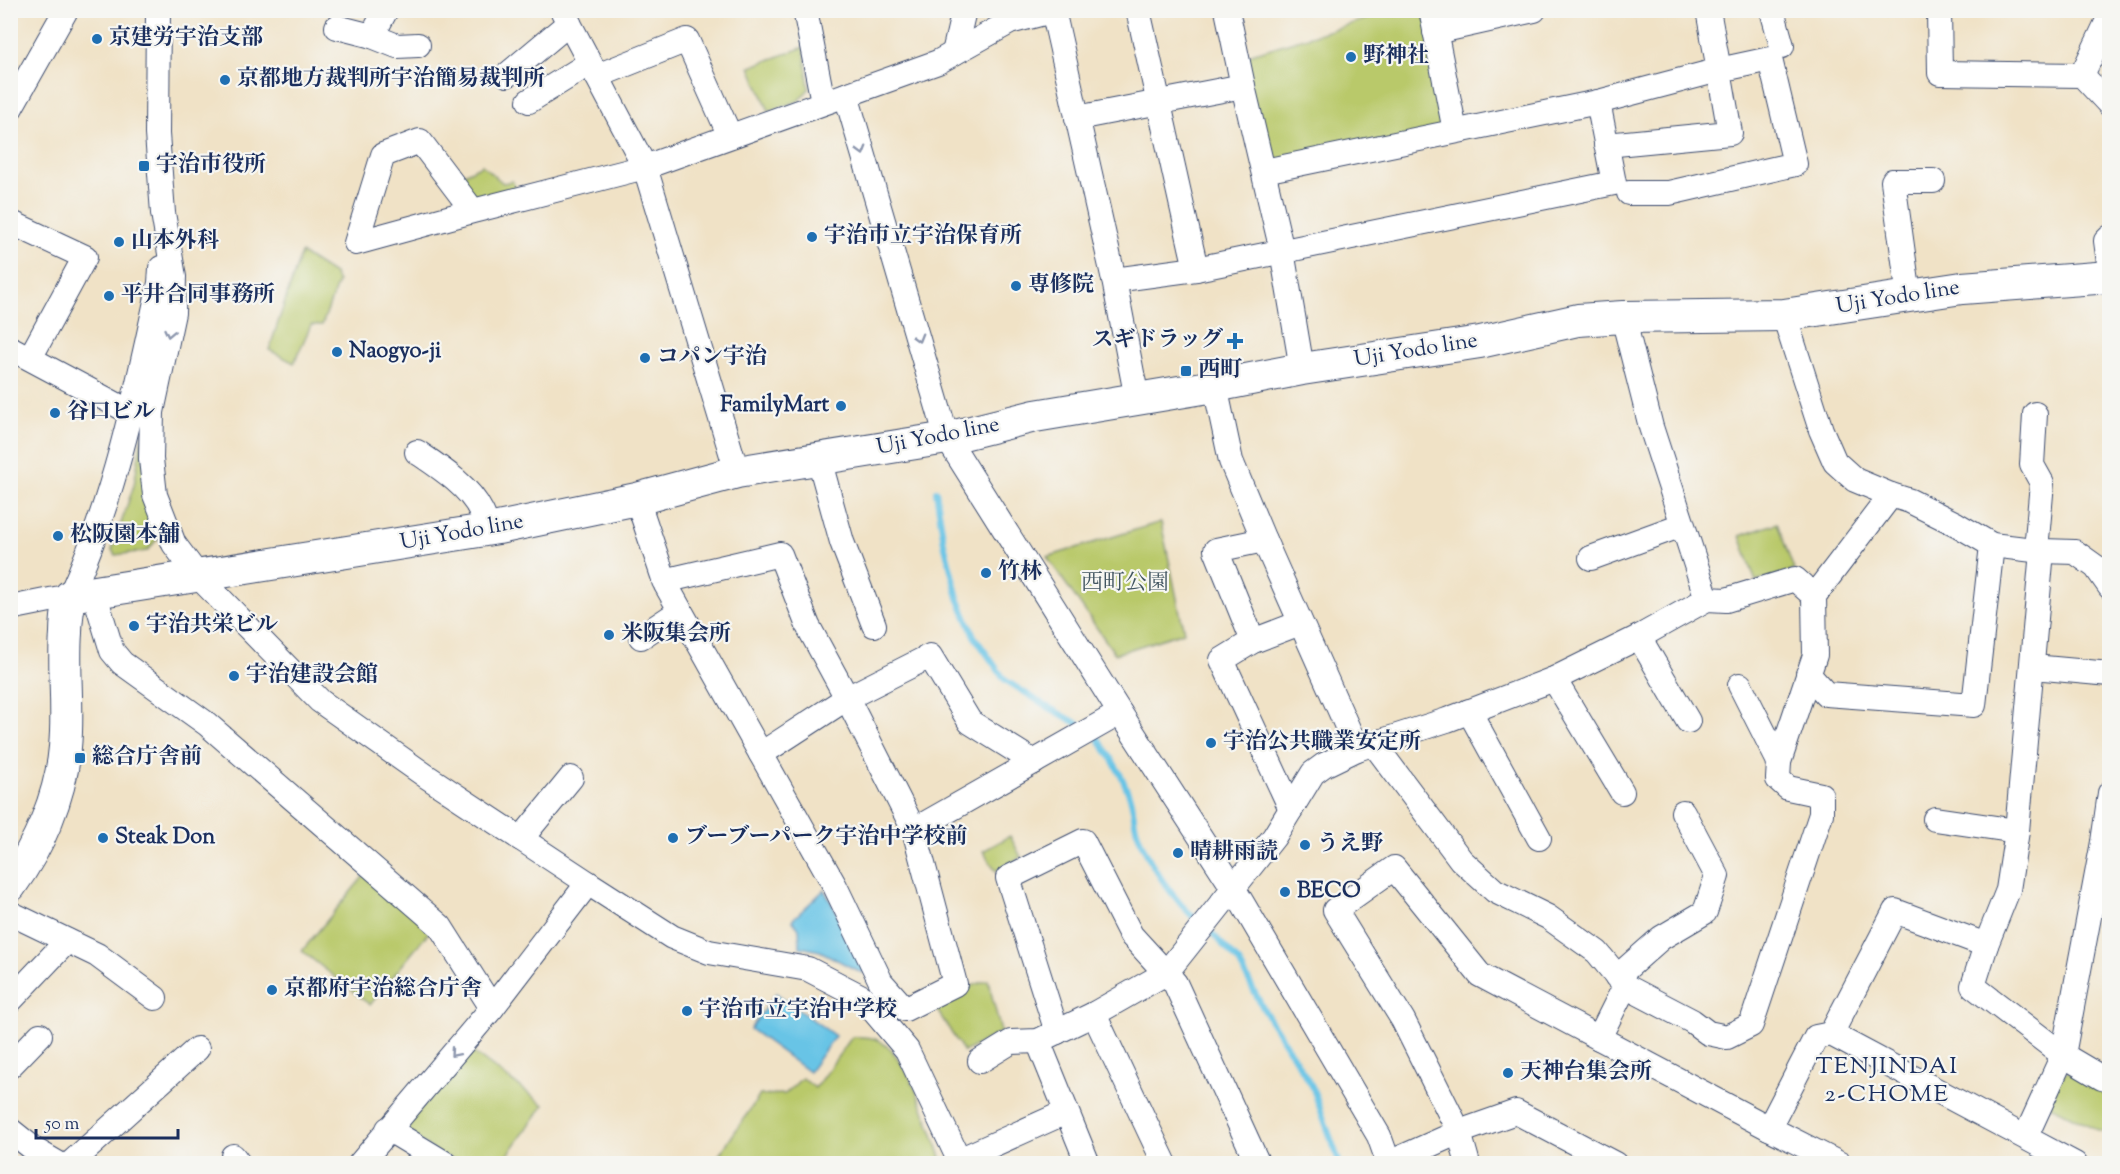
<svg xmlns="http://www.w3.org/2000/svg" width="2120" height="1174" font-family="'Sorts Mill Goudy','Noto Serif JP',serif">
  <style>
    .green { fill: #b9c96b; stroke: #6a7c64; stroke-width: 1.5 }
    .water { fill: #68c4e6; stroke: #427aa2; stroke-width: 1.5 }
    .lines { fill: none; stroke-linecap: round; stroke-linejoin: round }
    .stream { stroke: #68c4e6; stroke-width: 6 }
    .minor-casing { stroke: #3b4a6e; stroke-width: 26 }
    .major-casing { stroke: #3b4a6e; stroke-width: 34 }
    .minor { stroke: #fff; stroke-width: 24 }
    .major { stroke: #fff; stroke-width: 32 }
    .oneway { stroke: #8d97ae }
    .poi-dot { fill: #1f6fb2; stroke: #f6f6f2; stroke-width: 2 }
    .labels { text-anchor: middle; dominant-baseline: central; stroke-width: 4.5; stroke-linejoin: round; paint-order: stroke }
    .poi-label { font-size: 22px; font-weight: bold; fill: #1b2f5e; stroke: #f6f6f2; text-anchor: start }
    .street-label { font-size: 22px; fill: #1b2f5e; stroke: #f6f6f2 }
    .park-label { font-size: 22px; fill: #425661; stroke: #f6f6f2 }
    .neighbourhood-label { font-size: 24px; letter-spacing: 1.5px; fill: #1b2f5e; stroke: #f6f6f2 }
  </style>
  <rect width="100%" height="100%" fill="#f6f6f2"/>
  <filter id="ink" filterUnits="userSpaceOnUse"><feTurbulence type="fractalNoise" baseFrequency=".0167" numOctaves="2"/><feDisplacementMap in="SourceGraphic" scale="12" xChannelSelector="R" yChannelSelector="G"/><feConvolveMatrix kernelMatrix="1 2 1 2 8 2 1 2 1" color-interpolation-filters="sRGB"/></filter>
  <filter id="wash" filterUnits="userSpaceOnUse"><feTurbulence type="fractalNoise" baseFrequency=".008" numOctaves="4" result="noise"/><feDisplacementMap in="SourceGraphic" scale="24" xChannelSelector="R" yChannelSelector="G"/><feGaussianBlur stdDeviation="1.35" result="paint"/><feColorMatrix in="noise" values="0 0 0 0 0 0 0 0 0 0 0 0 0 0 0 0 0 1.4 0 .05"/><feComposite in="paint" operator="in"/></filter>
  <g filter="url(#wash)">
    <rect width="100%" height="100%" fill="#f0e2c6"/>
    <g class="green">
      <polygon points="1393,11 1431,11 1455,131 1264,171 1238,58"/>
      <polygon points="804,47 809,89 798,101 769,111 750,67"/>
      <polygon points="482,165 503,183 512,181 519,194 484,205 458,177"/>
      <polygon points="301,253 334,274 338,282 322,325 311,325 294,363 269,350"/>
      <polygon points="142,436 147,508 159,537 147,551 115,555 112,550 134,485"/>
      <polygon points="1161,522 1184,632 1115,654 1047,557"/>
      <polygon points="1777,523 1794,570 1756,582 1740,536"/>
      <polygon points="1010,836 1021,857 996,871 983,851"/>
      <polygon points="367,872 433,927 370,1005 302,951"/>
      <polygon points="988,980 1001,1032 964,1052 931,1001"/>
      <path d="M852 1037C859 1037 869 1036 875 1039 909 1051 931 1131 943 1163L713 1164 760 1095 785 1094 802 1078 815 1088Z"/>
      <polygon points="467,1048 544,1105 502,1163 466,1163 441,1155 404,1130"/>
      <polygon points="2073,1071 2109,1087 2109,1130 2100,1131 2049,1105 2063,1073"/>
    </g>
    <g class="water">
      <polygon points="824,890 869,967 862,973 820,951 800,947 799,929 792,920"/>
      <polygon points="776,993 835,1036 809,1072 750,1029"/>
    </g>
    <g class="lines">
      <g class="stream">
        <polyline points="936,491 944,543 958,598 974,636 1005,680 1046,706 1084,727"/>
        <path d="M1095 734C1109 754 1121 772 1129 795 1134 806 1133 819 1137 831 1147 862 1174 901 1199 922"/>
        <polyline points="1207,928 1239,962 1264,1010 1312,1086 1340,1164"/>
      </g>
    </g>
  </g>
  <g filter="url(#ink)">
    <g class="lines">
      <defs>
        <g id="minor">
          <polyline points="158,10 157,134 163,213 174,277 173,313 152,412 151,459 155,495 174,544 198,576 320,701 426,776 588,883 492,1008 360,1164"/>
          <polyline points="562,10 645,167 737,472"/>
          <polyline points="805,10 823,102"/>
          <polyline points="1053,10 1114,280 1196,269 1614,183 1598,102"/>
          <polyline points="1138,10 1196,269"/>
          <polyline points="1227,10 1243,86 1282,251 1302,369"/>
          <polyline points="1431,10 1455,131"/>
          <polyline points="1772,10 1782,46"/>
          <polyline points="1939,10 1940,73 2082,75 2110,105"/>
          <polyline points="337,27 372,36 386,10"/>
          <polyline points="1435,32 1534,10"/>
          <polyline points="372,36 397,46 418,45"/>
          <polyline points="954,53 964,10"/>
          <polyline points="507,75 569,23"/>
          <polyline points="2082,75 2110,16"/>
          <polyline points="597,76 687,40 730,136"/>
          <polyline points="846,95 947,438 1120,713 1234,889 1379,1136 1389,1164"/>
          <polyline points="529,101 590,63"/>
          <polyline points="10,109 66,10"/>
          <polyline points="1077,118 1243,86"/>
          <polyline points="1606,145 1730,133 1719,70 1770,59 1795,164 1669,193 1629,193"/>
          <polyline points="1264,171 1598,102 1719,70 1708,10"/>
          <polyline points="473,211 420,141 383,155 356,243 473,211 645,167 938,62 1010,22 1056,10"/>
          <polyline points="10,222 85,257 30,358"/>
          <polyline points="2110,237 2106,241 2110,270"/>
          <polyline points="1114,280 1137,399"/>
          <polyline points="1909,297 1893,181 1933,181"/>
          <polyline points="1784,315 1821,430 1835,462 1855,480 1891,495 1910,501 1956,524 1992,545 2042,551 2075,552 2096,567 2110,587"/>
          <polyline points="1623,317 1651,427 1707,599"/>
          <polyline points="10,351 12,349 132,413"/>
          <polyline points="1215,386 1231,461 1264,540 1357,749"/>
          <polyline points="2035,414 2032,465 2042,483 2036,550"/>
          <path d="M417 452C439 467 469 486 481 511 484 516 486 523 488 529"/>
          <polyline points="819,459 842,542 874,625"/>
          <polyline points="637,499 666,585 835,886 881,982 905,1009 955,984 914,830 847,698 808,626 780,554 664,581"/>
          <polyline points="2042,551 2017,831 2008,890 1986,945 1973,986 2063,1055 2102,1078 2110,1080"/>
          <polyline points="1591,558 1682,525"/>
          <polyline points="94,592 112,651 122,663 207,724 440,926 492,1008"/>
          <path d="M10 608 70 596C115 497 137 390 160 283L161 268"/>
          <polyline points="641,637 680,611"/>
          <polyline points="1639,637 1688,721"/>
          <polyline points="1253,641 1216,550 1264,540"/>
          <polyline points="2033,667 2110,674"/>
          <polyline points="1808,674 1826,694 1974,705 1992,545"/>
          <polyline points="1554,679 1622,792"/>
          <polyline points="1740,685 1779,762"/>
          <polyline points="1469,711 1539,838"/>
          <polyline points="1374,744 1461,860 1495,891 1548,917 1597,952 1625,986"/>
          <polyline points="761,754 847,698 930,656 970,722 1034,762"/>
          <polyline points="1291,809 1222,660 1253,641 1300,623"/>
          <polyline points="1935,819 2017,831"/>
          <polyline points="914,830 1120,713"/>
          <polyline points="521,839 571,778"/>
          <polyline points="588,883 672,937 709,952 808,969 862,997 907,1050 961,1164"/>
          <polyline points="10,913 97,955 155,998"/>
          <polyline points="1617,977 1661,938 1705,912 1717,876 1683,812"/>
          <polyline points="10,1001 67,941"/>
          <polyline points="1094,1014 1165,1164"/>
          <polyline points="1057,1032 1008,878 1083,841 1131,935 1175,983 1258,1164"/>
          <polyline points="1831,1034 1895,911 1986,945"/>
          <polyline points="1599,1038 1625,986 1692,1021 1708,1033 1727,1037 1751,1025 1821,814 1821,795 1788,788 1778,779 1779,762 1815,655 1814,596 1891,495"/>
          <polyline points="1038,1041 1088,1164"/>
          <polyline points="980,1061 1011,1042 1038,1041 1094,1014 1166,973 1274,837 1313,773 1324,765 1357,749 1447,720 1554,679 1639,637 1707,599 1726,600 1795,579 1814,596"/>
          <polyline points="10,1066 40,1035"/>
          <polyline points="1769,1128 1816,1037 1831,1034 2075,1164"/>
          <polyline points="388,1129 446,1164"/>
          <polyline points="10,1130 35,1150 59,1164"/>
          <polyline points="2026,1136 2063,1055 2103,842 2110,793"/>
          <polyline points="233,1156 239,1164"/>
          <polyline points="959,1160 1066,1112"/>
          <polyline points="1389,1163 1459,1132 1516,1112 1615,1164"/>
          <polyline points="70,1164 197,1049"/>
          <polyline points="1468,1164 1459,1132 1403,1020 1335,910 1394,868 1480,975 1769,1128 1840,1164"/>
        </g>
        <path id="major" d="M10 886C39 846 61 796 65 747 69 709 63 671 66 633 66 621 68 608 70 596L498 528 637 499 737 472 947 438 1035 416 1215 386 1302 369 1480 342 1578 320 1623 317 1784 315 1962 288 2110 277"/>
      </defs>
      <use href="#minor" class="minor-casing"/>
      <use href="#major" class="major-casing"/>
      <use href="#minor" class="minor"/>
      <use href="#major" class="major"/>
    </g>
    <defs><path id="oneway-chevron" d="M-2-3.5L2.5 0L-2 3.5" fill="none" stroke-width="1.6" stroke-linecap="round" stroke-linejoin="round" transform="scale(1.5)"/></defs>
    <g class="oneway">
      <use href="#oneway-chevron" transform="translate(862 151) rotate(74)"/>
      <use href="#oneway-chevron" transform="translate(169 333) rotate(102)"/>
      <use href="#oneway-chevron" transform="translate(918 338) rotate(74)"/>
      <use href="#oneway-chevron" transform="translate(454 1053) rotate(131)"/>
    </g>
  </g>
  <g class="poi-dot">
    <circle cx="97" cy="39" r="6"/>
    <circle cx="1351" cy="57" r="6"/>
    <circle cx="225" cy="80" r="6"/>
    <rect x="138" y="160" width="12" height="12" rx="3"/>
    <circle cx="812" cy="237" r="6"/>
    <circle cx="119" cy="242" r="6"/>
    <circle cx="1016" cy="286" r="6"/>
    <circle cx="109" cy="296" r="6"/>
    <path d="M1232 332h6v6h6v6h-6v6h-6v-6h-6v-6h6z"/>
    <circle cx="337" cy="352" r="6"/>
    <circle cx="645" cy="358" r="6"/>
    <rect x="1180" y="365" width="12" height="12" rx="3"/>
    <circle cx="841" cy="406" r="6"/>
    <circle cx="55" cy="413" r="6"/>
    <circle cx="58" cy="536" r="6"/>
    <circle cx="986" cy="573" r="6"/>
    <circle cx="134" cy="626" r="6"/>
    <circle cx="609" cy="635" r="6"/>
    <circle cx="234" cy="676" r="6"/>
    <circle cx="1211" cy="743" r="6"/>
    <rect x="74" y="752" width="12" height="12" rx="3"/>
    <circle cx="103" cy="838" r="6"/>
    <circle cx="673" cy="838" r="6"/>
    <circle cx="1305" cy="845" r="6"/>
    <circle cx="1178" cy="853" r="6"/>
    <circle cx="1285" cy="892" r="6"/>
    <circle cx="272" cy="990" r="6"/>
    <circle cx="687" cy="1011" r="6"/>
    <circle cx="1508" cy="1073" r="6"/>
  </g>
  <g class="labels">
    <g class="poi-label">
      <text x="109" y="39">京建労宇治支部</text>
      <text x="1363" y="57">野神社</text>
      <text x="237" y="80">京都地方裁判所宇治簡易裁判所</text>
      <text x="156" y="166">宇治市役所</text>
      <text x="824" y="237">宇治市立宇治保育所</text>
      <text x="131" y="242">山本外科</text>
      <text x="1028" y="286">専修院</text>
      <text x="121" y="296">平井合同事務所</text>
      <text x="1223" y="341" text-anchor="end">スギドラッグ</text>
      <text x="349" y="352">Naogyo-ji</text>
      <text x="657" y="358">コパン宇治</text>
      <text x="1198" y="371">西町</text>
      <text x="829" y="406" text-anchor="end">FamilyMart</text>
      <text x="67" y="413">谷口ビル</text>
      <text x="70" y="536">松阪園本舗</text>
      <text x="998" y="573">竹林</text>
      <text x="146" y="626">宇治共栄ビル</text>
      <text x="621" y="635">米阪集会所</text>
      <text x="246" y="676">宇治建設会館</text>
      <text x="1223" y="743">宇治公共職業安定所</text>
      <text x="92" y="758">総合庁舎前</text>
      <text x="115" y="838">Steak Don</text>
      <text x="685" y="838">ブーブーパーク宇治中学校前</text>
      <text x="1317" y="845">うえ野</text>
      <text x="1190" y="853">晴耕雨読</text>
      <text x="1297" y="892">BECO</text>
      <text x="284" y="990">京都府宇治総合庁舎</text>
      <text x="699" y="1011">宇治市立宇治中学校</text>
      <text x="1520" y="1073">天神台集会所</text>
    </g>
    <g class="street-label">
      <text transform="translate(1898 298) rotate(-9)">Uji Yodo line</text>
      <text transform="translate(1416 351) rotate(-9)">Uji Yodo line</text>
      <text transform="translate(938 437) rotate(-11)">Uji Yodo line</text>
      <text transform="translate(462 533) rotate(-10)">Uji Yodo line</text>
    </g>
    <g class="park-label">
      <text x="1125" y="584">西町公園</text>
    </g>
    <g class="neighbourhood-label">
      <text x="1887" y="1067">TENJINDAI<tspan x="1887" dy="28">2-CHOME</tspan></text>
    </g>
  </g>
  <rect width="2120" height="1174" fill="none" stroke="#f6f6f2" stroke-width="36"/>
  <path d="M36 1129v9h142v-9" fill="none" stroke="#1b2f5e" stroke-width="3"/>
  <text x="45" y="1129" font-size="18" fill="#1b2f5e" stroke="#f6f6f2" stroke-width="4.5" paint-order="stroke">50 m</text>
</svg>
